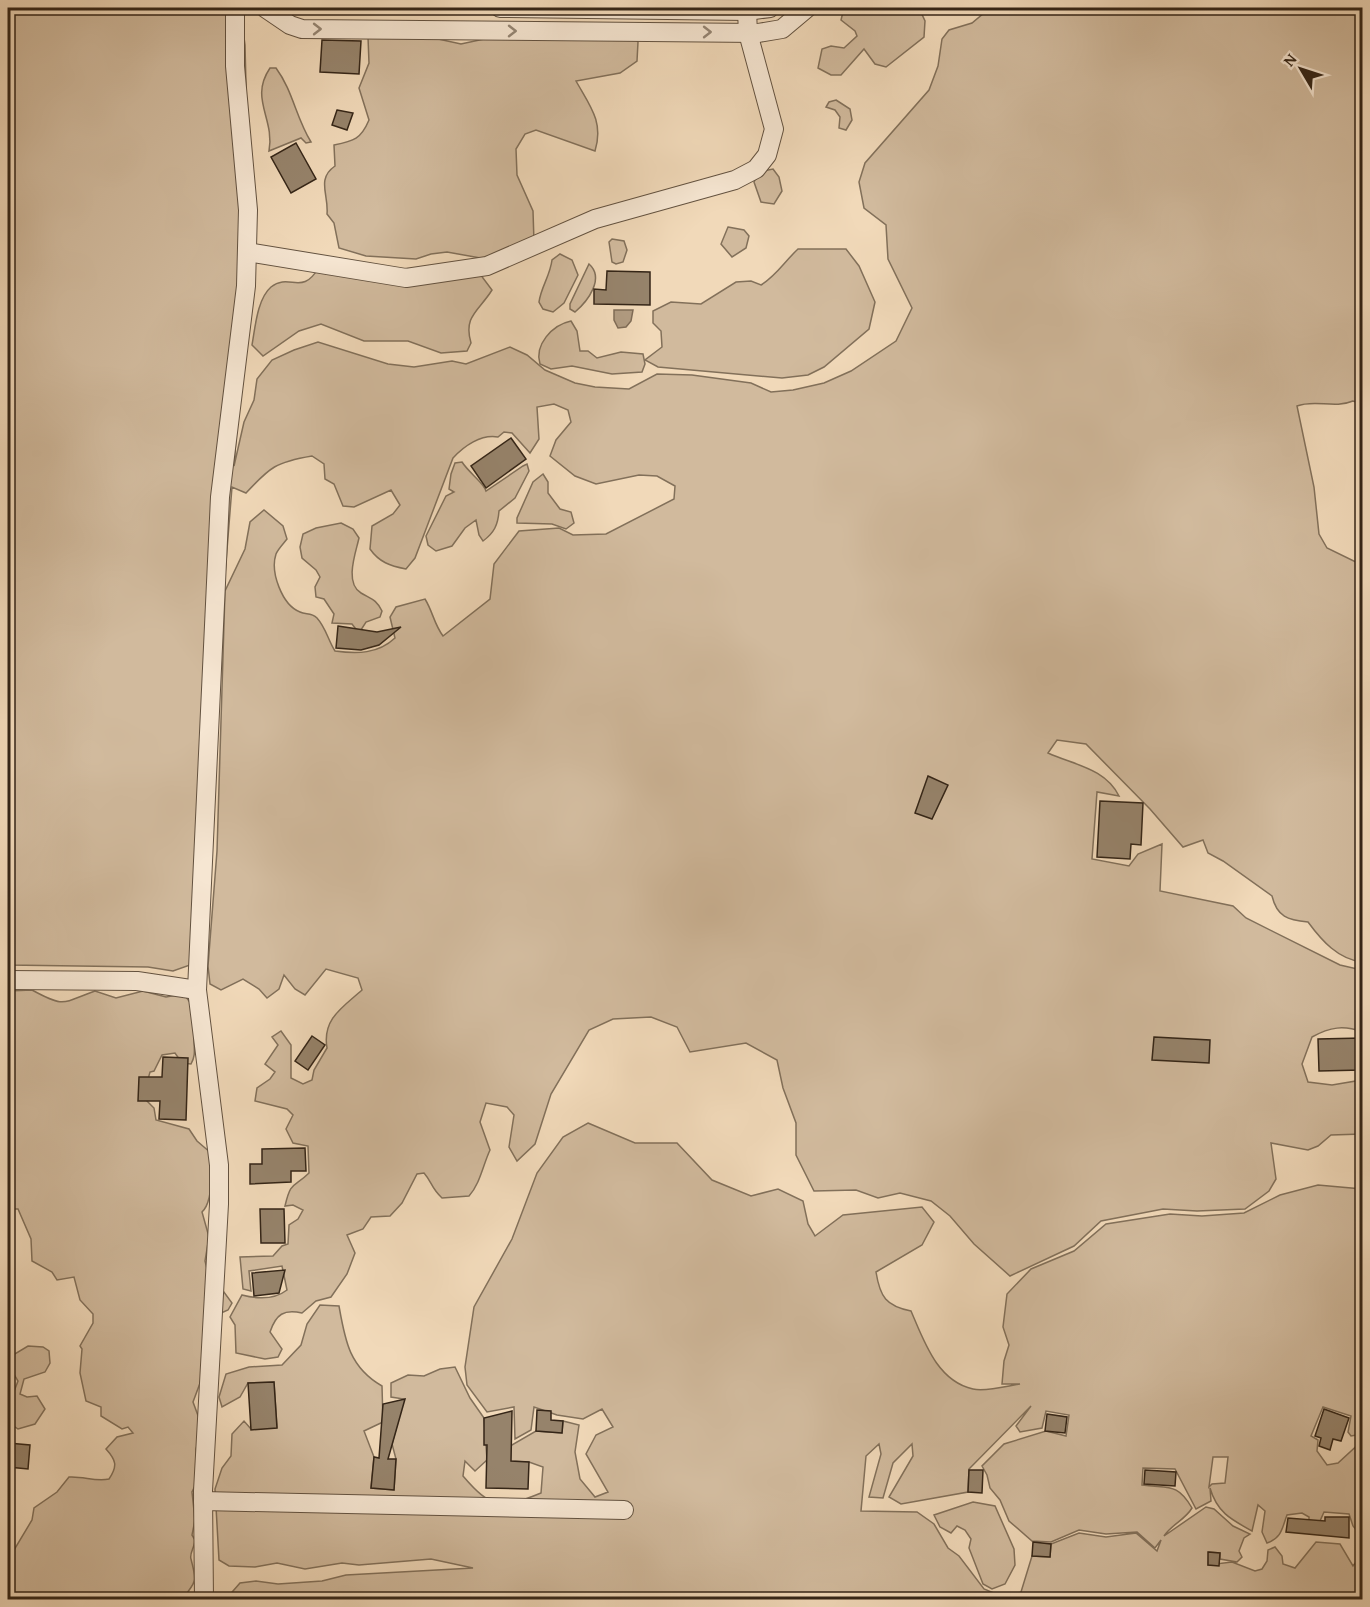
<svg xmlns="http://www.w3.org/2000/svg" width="1370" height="1607" font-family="'Gentium Book Plus',serif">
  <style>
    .green { fill: #d1ba9d; stroke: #82705a; stroke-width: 1.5; fill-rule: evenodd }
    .water { fill: #b19c82; stroke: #7f6c57; stroke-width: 1.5 }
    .building { fill: #96836b; stroke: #342517; stroke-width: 1.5 }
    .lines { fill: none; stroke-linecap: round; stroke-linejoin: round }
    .minor-casing { stroke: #635240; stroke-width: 20 }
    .minor { stroke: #f6e6d2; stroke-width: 18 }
    .oneway { stroke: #958674 }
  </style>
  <rect width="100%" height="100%" fill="#f1d9b9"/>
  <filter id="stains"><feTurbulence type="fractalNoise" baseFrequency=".00333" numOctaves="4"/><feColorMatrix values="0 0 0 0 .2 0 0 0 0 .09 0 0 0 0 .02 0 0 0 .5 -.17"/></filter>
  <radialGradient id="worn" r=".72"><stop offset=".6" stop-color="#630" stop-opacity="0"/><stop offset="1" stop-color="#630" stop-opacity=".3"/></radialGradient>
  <g class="green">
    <path d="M8 8H240L245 45 250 247 234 466 244 422 254 400 257 379 272 360 294 350 318 342 388 364 414 367 452 361 466 364 510 347 527 355 545 370 575 383 595 387 629 389 657 374 692 375 751 383 771 392 793 390 824 383 851 371 896 341 912 308 888 259 886 225 864 208 859 182 865 163 929 90 938 66 942 39 949 30 972 23 990 8H1362V404L1353 401C1334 409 1315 399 1297 406L1314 487 1319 534 1327 548 1362 565V962C1338 959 1322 941 1308 922 1288 920 1277 917 1272 896L1223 861 1208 853 1203 840 1183 847 1150 809 1086 744 1057 740 1048 753C1074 765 1105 768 1119 796L1097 792 1092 859 1129 866 1138 854 1162 844 1160 891 1233 906 1246 918 1340 965 1362 970V1032C1344 1025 1330 1027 1312 1037L1302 1064 1308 1082 1332 1085 1362 1080V1134L1331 1135 1318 1146 1308 1150 1271 1143 1276 1179 1269 1191 1245 1209 1197 1211 1163 1209 1101 1221 1074 1246 1010 1276 974 1244 950 1216 931 1201 900 1193 878 1198 856 1190 814 1191 796 1155V1123L783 1088 777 1060 746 1043 690 1052 677 1027 651 1017 613 1019 589 1030 551 1094 535 1144 517 1161 509 1147 514 1115 507 1107 486 1103 480 1122 490 1150C483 1165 480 1184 469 1196L442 1198C431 1188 432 1182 424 1173L417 1174 402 1203 390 1216 371 1217 363 1229 347 1235 355 1253 347 1274 331 1297 316 1301 302 1313C284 1309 276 1314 270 1332L282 1349 278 1357 265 1359 236 1353 235 1325 230 1317 242 1295C257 1299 274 1300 287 1290L282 1266 249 1271 251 1291 243 1289 240 1257 273 1256 282 1246 288 1244 289 1225 298 1219 303 1210 293 1205 285 1206C291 1180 294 1188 309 1173L308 1146 293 1143 286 1129 293 1115 287 1109 255 1101 257 1088 270 1079 275 1072 265 1064 278 1045 272 1037 281 1031 291 1045V1078L303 1084 312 1080 314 1070 327 1048C322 1019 343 1007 362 990L358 978 326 969 305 995 295 989 284 975 279 989 267 998 259 989 243 979 221 990 210 984 208 966 217 851 225 591 245 549 250 522 264 510 283 526 287 539C284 543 278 549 276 554 270 572 282 605 300 612 306 615 311 612 317 618 326 628 328 640 335 651 357 654 378 654 395 638L390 617 396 607 425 599C433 612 434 624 443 636L490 599 494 564 519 531 559 528 573 535 606 534 674 499 675 486 657 476 639 475 596 484 575 476 550 456 556 440 571 422 568 410 554 404 537 407 539 439 530 453 512 433 504 432 498 437C481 434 464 446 453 458L415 558 406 569C390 566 379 562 370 549L372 526 393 514 400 505 391 490 354 507 343 506 334 484 325 479 324 464 312 456C276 462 270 467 246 493L232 487 198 912 190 965 173 971 148 967 8 965Z"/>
    <polygon points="844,8 919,8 925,21 924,37 886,67 875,64 864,49 841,75 831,75 818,68 822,49 831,46 844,48 857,36 855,31 841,20"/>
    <path d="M406 32 461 44 498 36 631 33 638 42 637 61 620 73 576 81C590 106 604 122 595 151L536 130 525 134 516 149 517 175 533 211 534 242 486 259 447 252 431 254 416 259 366 256 339 248 334 223 327 214C329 195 316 179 335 166L334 145C354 141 361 139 369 120L359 88 369 63 368 37Z"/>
    <path d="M270 68H276C293 91 296 118 311 142L306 143 301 138 269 151C275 118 249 99 270 68Z"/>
    <polygon points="836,100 850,109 852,120 846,130 839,128 840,117 835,110 826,107 829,102"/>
    <polygon points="773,169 779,177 782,191 774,204 761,202 754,182 759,172"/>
    <polygon points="728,227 744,230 749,236 746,248 732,257 721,244"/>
    <polygon points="612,239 624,241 627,250 623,262 616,264 612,262 609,242"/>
    <path d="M798 249H846L859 266 875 302 869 329 824 367 808 375 782 378 658 367 645 360 662 347 661 331 653 323V311L671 302 701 304 736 282 751 281 761 285C777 275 784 262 798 249Z"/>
    <path d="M560 254 572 260 578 275 564 303 553 312 543 309 539 302C541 287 550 276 552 260Z"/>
    <path d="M589 264C605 278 588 301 575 312L570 309V304Z"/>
    <path d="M474 266 492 290C479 311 463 316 471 343L467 351 441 353 408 341H364L321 324 299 331 263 356 252 345C255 329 257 299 271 287 290 272 302 297 319 267L383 275Z"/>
    <path d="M571 321 577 331 580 351H588L597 358 621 352 643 354 645 364 642 372 612 374 572 366 551 369 540 364C534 345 552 325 571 321Z"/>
    <path d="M462 462C469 473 484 483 486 491L523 466 527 464 529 471 515 498 499 511C498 525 494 533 483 541L479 535 476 520 465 528 452 546 436 551 428 545 426 536 446 496 454 492 449 489 451 474 455 463Z"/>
    <polygon points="543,474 548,482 548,493 560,509 571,512 574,523 566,529 552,524 517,523 517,518 533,482"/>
    <path d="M341 523 353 529 359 538C356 552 344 583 361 593 371 599 376 599 382 611L380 617 366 622 359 633 352 624 332 623 334 614 324 599 316 597 315 587 320 577 316 570 302 558 300 547 303 534 316 528Z"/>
    <path d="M32 990C65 1008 62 1003 95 991L116 998 143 991 166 997 183 994C199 1009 193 1021 194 1040 194 1050 196 1055 191 1064L182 1063 175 1053 162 1055 154 1071 150 1072 143 1097 154 1108 156 1120 189 1129 197 1141 211 1153C212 1169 213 1202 202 1212L209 1237 205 1261 207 1269 232 1303 228 1310 221 1313 206 1367 193 1402 200 1421V1435L196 1449 199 1478 192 1492 195 1520 192 1535 195 1540C195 1546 189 1554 191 1559 196 1580 198 1580 183 1598L143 1600 123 1595 116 1600H29L16 1598 8 1591V1560L32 1520 34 1508 57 1492 69 1477C84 1476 95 1482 109 1479 118 1466 116 1460 106 1449L117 1437 133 1433 128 1427 122 1429 101 1416V1407L86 1401 80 1373 82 1349 80 1346 93 1323V1314L80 1300 74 1277 57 1280 52 1272 32 1261 31 1239 18 1209H8V991Z"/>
    <path d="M588 1123 635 1143H677L712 1180 751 1196 778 1189 803 1201 808 1224 815 1236 843 1215 922 1207 934 1222 922 1245 876 1272C880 1297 886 1306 911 1311 924 1341 937 1381 973 1389 986 1392 1007 1386 1020 1384H1002L1004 1361 1009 1345 1003 1327 1007 1294 1031 1269 1074 1251 1106 1224 1170 1214 1202 1216 1244 1213 1280 1195 1318 1185 1362 1189V1434L1351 1436 1348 1432 1351 1416 1323 1407 1311 1436 1318 1440 1317 1451 1327 1465 1338 1463 1362 1441V1537L1353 1526 1349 1514 1324 1512 1316 1530 1309 1525V1517L1302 1513 1287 1515C1282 1528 1282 1538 1267 1543L1262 1532 1265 1511 1258 1505 1252 1531C1230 1519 1217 1512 1210 1488L1211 1501 1196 1509 1175 1469 1143 1468 1142 1485C1168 1489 1177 1482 1192 1508 1185 1520 1172 1524 1164 1536L1206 1507 1214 1509 1233 1526 1250 1534 1244 1538 1239 1551 1242 1557 1237 1562 1220 1559V1553L1209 1552 1208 1565 1232 1562 1255 1571 1262 1569 1267 1561 1268 1550 1275 1547 1282 1556 1283 1564 1295 1568 1316 1542 1340 1544 1353 1566 1362 1554V1599H226L240 1583 256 1581 278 1584 322 1581 346 1575 473 1568 431 1559 359 1565 342 1563 305 1569 277 1563 255 1567 229 1566 219 1560 215 1489 222 1468 231 1456 232 1434 244 1421 251 1429 277 1427 274 1382 248 1383 240 1397 222 1407 219 1397 226 1374 249 1367 282 1365 301 1345 307 1324 320 1305 339 1306C345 1340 349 1367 382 1386L383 1422 364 1431 374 1457 371 1488 394 1490 396 1459 392 1444 404 1399 391 1397V1383L408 1375 424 1376 440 1369 455 1367 470 1398 484 1418 487 1460 475 1471 465 1461 463 1476C491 1509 502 1509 541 1493L543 1467 529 1462 501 1461 502 1445H512L536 1431 562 1433 563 1421 579 1425 575 1452 580 1479 595 1497 608 1492 586 1454 596 1435 613 1427 602 1409 583 1419 557 1415 534 1407 531 1430 515 1439 514 1407 487 1412 467 1385 465 1367 474 1307 512 1239 537 1173 563 1137ZM1031 1406 1016 1426 1020 1432 1042 1428 1046 1411 1069 1415 1066 1436 1046 1431 1004 1444 982 1466 987 1475 990 1488 1000 1500 1009 1521 1032 1541 1051 1542 1079 1530 1106 1534 1137 1532 1155 1548 1161 1540 1157 1551 1136 1533 1106 1537 1079 1533 1051 1544 1050 1557 1032 1556 1021 1592 1008 1599 984 1589 959 1556 948 1548 934 1524 917 1512 861 1511 866 1456 879 1444 881 1454 869 1497 883 1498 893 1463 912 1444 913 1456 889 1497 901 1504 968 1492 969 1469ZM1213 1457H1228L1225 1483 1212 1484 1209 1487Z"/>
    <polygon points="28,1346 43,1347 49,1351 50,1363 45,1372 24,1379 20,1394 27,1397 37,1396 45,1409 35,1424 18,1429 8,1422 8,1394 13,1394 18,1381 9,1366 13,1355"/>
    <polygon points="973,1502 995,1506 1014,1549 1015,1565 1005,1584 992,1589 983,1584 969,1548 971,1539 965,1530 957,1526 951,1533 940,1527 934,1515"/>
  </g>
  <polygon class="water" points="614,310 633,310 631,321 626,327 618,328 614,320"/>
  <g class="building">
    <polygon points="322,40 361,41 359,74 320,72"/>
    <polygon points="337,110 353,113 347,130 332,125"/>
    <polygon points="296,143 316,179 291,193 271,157"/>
    <polygon points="607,271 650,272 650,305 594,304 594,289 606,290"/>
    <polygon points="511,438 526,459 486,488 471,466"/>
    <polygon points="338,626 377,632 401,627 379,645 361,650 336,648"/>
    <polygon points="928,776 948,785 932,819 915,813"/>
    <polygon points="1100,801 1143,803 1141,845 1131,844 1130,859 1097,857"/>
    <polygon points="312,1036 325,1045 308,1070 295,1061"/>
    <polygon points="1154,1037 1210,1040 1209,1063 1152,1060"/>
    <polygon points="1362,1038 1362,1070 1319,1071 1318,1039"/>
    <polygon points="163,1057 188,1058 186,1120 159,1119 160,1101 138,1101 139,1077 162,1077"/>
    <polygon points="305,1148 306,1171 291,1171 291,1182 250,1184 250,1164 262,1164 262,1149"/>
    <polygon points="260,1209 284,1209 285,1243 261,1243"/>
    <polygon points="285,1270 279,1293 254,1296 252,1273"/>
    <polygon points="274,1382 277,1428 251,1430 248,1383"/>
    <polygon points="405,1399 388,1459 396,1459 394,1490 371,1488 374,1457 379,1458 383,1404"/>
    <polygon points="1324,1409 1349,1418 1341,1441 1333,1439 1330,1450 1319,1446 1321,1438 1315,1436"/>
    <polygon points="537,1410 551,1411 551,1420 563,1421 562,1433 536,1431"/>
    <polygon points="512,1411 511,1461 529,1462 528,1489 486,1488 487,1445 484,1445 484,1418"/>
    <polygon points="1047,1414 1067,1417 1065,1433 1045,1431"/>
    <polygon points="8,1443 30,1445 28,1469 8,1467"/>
    <polygon points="969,1470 983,1470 982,1493 968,1492"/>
    <polygon points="1145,1470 1176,1472 1175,1486 1144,1484"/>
    <polygon points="1325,1517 1349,1517 1349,1538 1286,1532 1288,1518 1325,1521"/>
    <polygon points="1033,1542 1051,1544 1050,1557 1032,1556"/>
    <polygon points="1208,1552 1220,1553 1219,1566 1208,1565"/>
  </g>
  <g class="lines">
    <defs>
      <g id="minor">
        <polyline points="265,8 290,25 302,29 758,33 782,29 807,8"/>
        <polyline points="500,8 747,11 770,8"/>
        <polyline points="247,252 406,278 487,266 595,219 735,180 756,169 767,155 774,129 748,33 747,11"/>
        <polyline points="8,980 137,981 197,990"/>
        <polyline points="203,1501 624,1510"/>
        <polyline points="204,1600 203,1491 219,1204 219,1165 197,990 220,497 246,286 248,210 235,66 235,8"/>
      </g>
    </defs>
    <use href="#minor" class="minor-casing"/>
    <use href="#minor" class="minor"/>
  </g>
  <defs><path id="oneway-chevron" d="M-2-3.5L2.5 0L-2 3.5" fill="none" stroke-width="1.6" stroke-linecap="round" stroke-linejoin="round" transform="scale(1.5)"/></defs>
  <g class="oneway">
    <use href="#oneway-chevron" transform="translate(317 29)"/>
    <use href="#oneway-chevron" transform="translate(512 31)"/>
    <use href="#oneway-chevron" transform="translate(707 32)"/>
  </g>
  <rect width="1370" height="1607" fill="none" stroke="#f1d9b9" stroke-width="30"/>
  <rect x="9" y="9" width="1352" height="1589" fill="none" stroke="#342517" stroke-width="3"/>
  <rect x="15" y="15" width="1340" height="1577" fill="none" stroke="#342517" stroke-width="1.5"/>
  <g transform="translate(1301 69) rotate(309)" stroke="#f6e6d2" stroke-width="4.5" paint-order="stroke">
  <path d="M0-4.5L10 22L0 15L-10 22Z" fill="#342517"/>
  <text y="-9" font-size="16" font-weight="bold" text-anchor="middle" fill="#342517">N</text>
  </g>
  <rect width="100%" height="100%" filter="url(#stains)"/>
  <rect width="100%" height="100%" fill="url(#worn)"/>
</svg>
